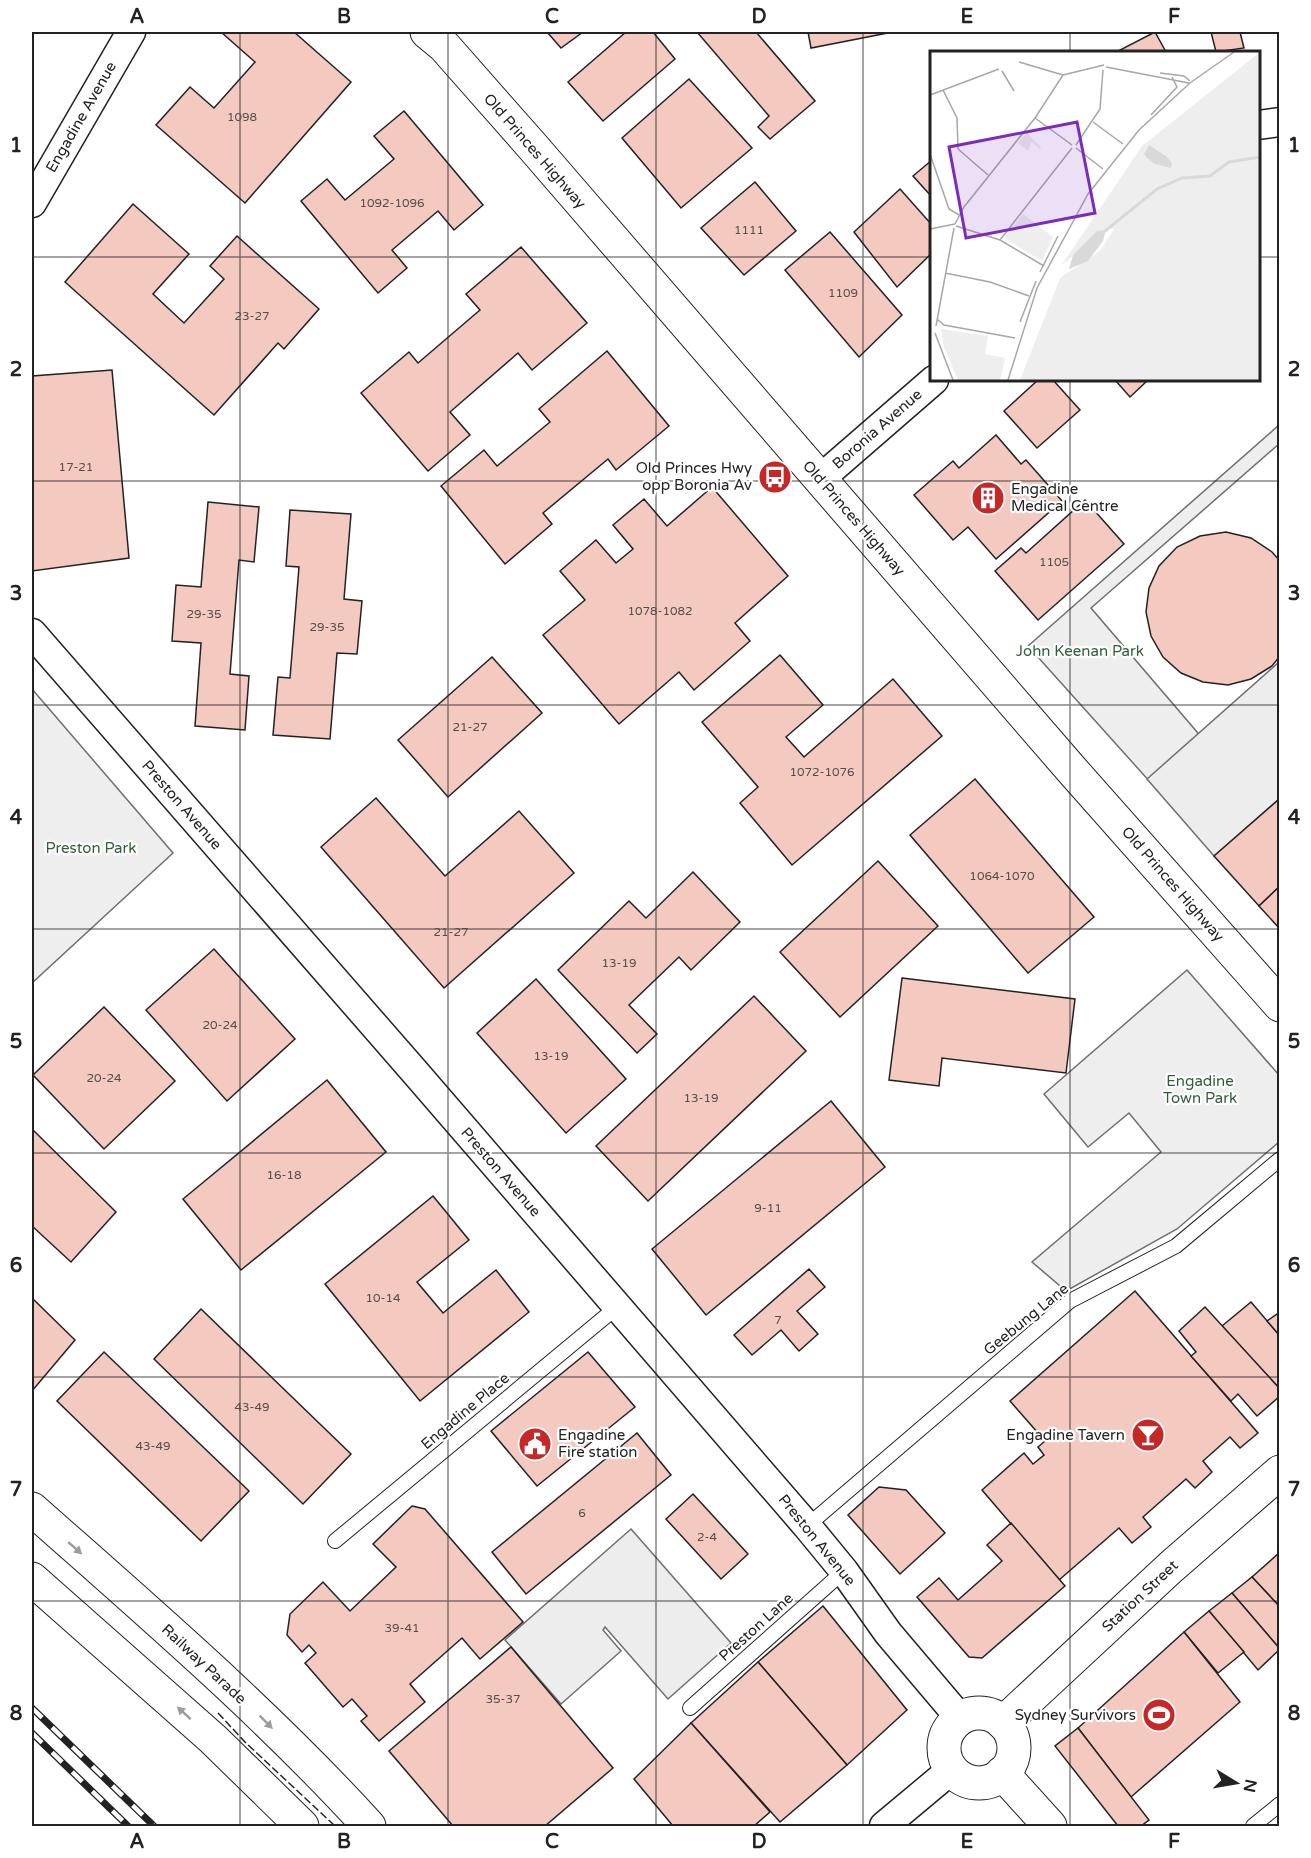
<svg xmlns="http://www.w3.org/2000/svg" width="1311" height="1858" font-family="'Varela Round',sans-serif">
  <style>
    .green { fill: #eee; stroke: #6f6f6f; stroke-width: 1.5 }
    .parking { fill: #ededed; stroke: #6f6f6f; stroke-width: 1.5 }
    .building { fill: #f3c9c0; stroke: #222; stroke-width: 1.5 }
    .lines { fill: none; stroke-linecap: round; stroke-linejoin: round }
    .service-casing { stroke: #222; stroke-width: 16 }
    .minor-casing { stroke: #222; stroke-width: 31 }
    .tertiary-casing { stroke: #222; stroke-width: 35 }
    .trunk-casing { stroke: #222; stroke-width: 35 }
    .service { stroke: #fff; stroke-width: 14 }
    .minor { stroke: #fff; stroke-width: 28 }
    .tertiary { stroke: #fff; stroke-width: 33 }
    .trunk { stroke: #fff; stroke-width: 33 }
    .rail-casing { stroke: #222; stroke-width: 7 }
    .rail { stroke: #fff; stroke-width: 4.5; stroke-dasharray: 14; stroke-linecap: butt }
    .fence { stroke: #222; stroke-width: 1.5; stroke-dasharray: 8 3; stroke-linecap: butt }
    .oneway { fill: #9c9c9c }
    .grid { fill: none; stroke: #222; stroke-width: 1.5; stroke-opacity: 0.55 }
    .labels { text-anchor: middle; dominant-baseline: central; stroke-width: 4.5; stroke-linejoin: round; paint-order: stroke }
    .number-label { font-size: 12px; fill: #564c4a }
    .street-label { font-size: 15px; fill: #222; stroke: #fff }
    .poi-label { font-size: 15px; fill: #222; stroke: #fff; text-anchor: end }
    .park-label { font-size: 15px; fill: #2f5e38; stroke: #fff }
    .inset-river { fill: none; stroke: #d9d9d9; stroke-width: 3 }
    .inset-road { fill: none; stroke: #a7a7a7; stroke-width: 1.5 }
    .view { fill: #7b2cbf; fill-opacity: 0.15; stroke: #7b2cbf; stroke-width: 3 }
    .inset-edge { fill: none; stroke: #222; stroke-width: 3 }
    .neatline { fill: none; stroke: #222; stroke-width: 2 }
    .grid-label { font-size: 20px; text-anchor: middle; font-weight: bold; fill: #222 }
  </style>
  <rect width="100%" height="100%" fill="#fff"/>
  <g class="green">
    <polygon points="1279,425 1279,444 1091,608 1203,739 1151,783 1028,646"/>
    <polygon points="32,689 173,853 32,983"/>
    <polygon points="1187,970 1279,1075 1279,1142 1177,1229 1066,1291 1032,1262 1161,1152 1129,1113 1088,1147 1044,1094"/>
  </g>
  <g class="parking">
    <polygon points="1279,662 1279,799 1214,856 1147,779"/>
    <polygon points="631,1529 731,1643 668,1699 605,1627 603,1630 621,1651 561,1704 505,1640"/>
  </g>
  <g class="building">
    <polygon points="221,32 294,32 351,82 245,203 156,125 190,87 214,108 255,62"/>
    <polygon points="547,32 583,32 561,48"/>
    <polygon points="626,32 653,32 675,59 603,121 568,82"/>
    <polygon points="697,32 756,32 815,101 770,139 758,127 769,116"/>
    <polygon points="808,32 893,32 811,48"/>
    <polygon points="1155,32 1166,52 1121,52 1120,50"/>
    <polygon points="1211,32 1240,32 1244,48 1216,52"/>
    <polygon points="689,79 752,148 681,208 622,138"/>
    <polygon points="404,111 483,205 454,230 438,211 392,250 407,268 378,293 301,201 327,179 345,200 394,159 374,136"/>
    <polygon points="932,160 932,197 913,176"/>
    <polygon points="755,182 796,231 744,275 701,228"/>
    <polygon points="900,189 932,225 932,253 897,287 854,232"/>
    <polygon points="133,204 189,254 153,294 184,323 224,279 210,266 237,236 319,309 284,349 278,343 214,415 65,282"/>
    <polygon points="830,232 902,315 859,357 785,270"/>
    <polygon points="521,247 587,323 532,370 518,353 450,412 470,435 428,471 361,393 409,352 418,363 480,310 466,294"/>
    <polygon points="607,351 669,426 616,470 608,459 543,513 552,524 505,564 441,486 484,450 497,466 550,422 539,409"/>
    <polygon points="112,370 129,558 32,571 32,376"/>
    <polygon points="1038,380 1053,380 1080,410 1037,448 1004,411"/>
    <polygon points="1115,380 1148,380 1130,397"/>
    <polygon points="996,435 1021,464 1026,460 1062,501 996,559 968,527 953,540 914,495 953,461 959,468"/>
    <polygon points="712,487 788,576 735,623 750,641 694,690 679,672 619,724 543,635 585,600 560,571 596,540 616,563 633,549 613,525 644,499 667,526"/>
    <polygon points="1085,500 1124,544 1038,620 995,571 1021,548 1026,553"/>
    <polygon points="208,502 259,507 254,562 239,560 230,674 249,676 245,730 195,726 201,643 172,641 176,585 201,587"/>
    <polygon points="290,510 351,514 344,599 362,601 357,654 337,653 330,739 273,735 278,677 290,678 299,567 286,566"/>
    <polygon points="1226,532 1251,538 1272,552 1280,561 1280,656 1272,666 1251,679 1228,685 1203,682 1181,673 1163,657 1151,636 1146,612 1149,588 1159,566 1177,547 1200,536"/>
    <polygon points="780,655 823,705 786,737 804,757 893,679 942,736 792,865 740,803 758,787 702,722"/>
    <polygon points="492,657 542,713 448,797 398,740"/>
    <polygon points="975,779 1094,917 1028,973 910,835"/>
    <polygon points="376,798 445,876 519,811 574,873 444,988 321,847"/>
    <polygon points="1277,801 1280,803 1280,886 1259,906 1214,856"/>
    <polygon points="878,861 938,926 840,1017 780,952"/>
    <polygon points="693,872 740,922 691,970 679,957 629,1005 657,1034 637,1053 558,970 629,901 646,918"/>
    <polygon points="1280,886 1280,929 1259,906"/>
    <polygon points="214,949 295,1039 227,1101 146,1010"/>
    <polygon points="902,978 1075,999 1066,1073 942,1058 939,1086 889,1080"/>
    <polygon points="536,979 626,1079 566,1133 477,1033"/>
    <polygon points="754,996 806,1051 648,1201 596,1146"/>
    <polygon points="104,1007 175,1081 104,1149 33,1075"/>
    <polygon points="327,1080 386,1152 241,1270 183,1199"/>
    <polygon points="831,1101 885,1167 706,1315 652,1249"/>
    <polygon points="32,1129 116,1212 71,1262 32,1226"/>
    <polygon points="433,1196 469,1240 417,1282 443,1313 496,1270 529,1312 420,1401 325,1284"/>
    <polygon points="809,1269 825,1287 797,1311 818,1334 799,1351 781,1330 752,1355 734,1335"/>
    <polygon points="1135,1291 1258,1433 1240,1448 1230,1437 1203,1461 1212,1472 1195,1488 1186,1479 1143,1517 1151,1527 1132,1543 1119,1528 1059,1580 982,1490 1024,1453 1033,1464 1044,1455 1038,1447 1045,1441 1010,1401"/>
    <polygon points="32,1298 75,1340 32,1391"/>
    <polygon points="1251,1302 1280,1336 1280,1389 1222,1326"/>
    <polygon points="1205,1307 1280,1389 1280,1396 1257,1416 1238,1394 1231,1401 1191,1356 1196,1352 1179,1331"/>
    <polygon points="201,1309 351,1454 303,1504 154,1359"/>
    <polygon points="1280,1312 1280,1336 1267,1321"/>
    <polygon points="104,1352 249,1491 201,1541 57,1401"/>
    <polygon points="588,1352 635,1407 537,1486 491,1431"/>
    <polygon points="637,1433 671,1475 526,1594 492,1552"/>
    <polygon points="879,1487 906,1490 945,1533 900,1574 848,1515"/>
    <polygon points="693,1494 748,1554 721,1579 666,1519"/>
    <polygon points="412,1506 425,1509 523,1622 480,1659 462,1638 410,1684 425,1702 379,1741 361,1721 367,1716 352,1699 343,1707 305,1663 316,1653 309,1645 302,1652 287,1635 290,1614 323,1582 350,1611 396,1567 373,1544"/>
    <polygon points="1011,1523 1065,1586 982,1658 969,1657 917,1597 939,1578 958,1600 1002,1561 987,1545"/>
    <polygon points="1280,1552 1280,1607 1252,1577"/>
    <polygon points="1252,1577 1280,1607 1280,1649 1232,1593"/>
    <polygon points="1232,1593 1280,1649 1258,1670 1209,1611"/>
    <polygon points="823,1606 907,1710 847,1765 758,1662"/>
    <polygon points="1209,1611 1244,1652 1218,1673 1184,1632"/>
    <polygon points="1184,1632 1240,1702 1131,1797 1078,1728"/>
    <polygon points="511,1647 613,1768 545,1826 453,1826 389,1751"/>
    <polygon points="758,1662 847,1765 780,1822 691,1723"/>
    <polygon points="691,1723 770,1812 754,1826 673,1826 634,1779"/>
    <polygon points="1078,1728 1149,1820 1141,1826 1118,1826 1055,1746"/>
  </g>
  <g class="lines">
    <defs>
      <g id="service">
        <polyline points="807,1526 1070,1301 1176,1246 1280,1159"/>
        <polyline points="335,1541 617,1307"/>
        <polyline points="690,1708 844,1571"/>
        <polyline points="1253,1826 1280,1804"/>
      </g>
      <g id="minor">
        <polyline points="1258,125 1280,122"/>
        <polyline points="32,203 131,32"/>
        <polyline points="820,479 934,380"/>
        <polyline points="32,633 414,1071 807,1526 844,1571 888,1633 960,1718"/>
        <polyline points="884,1826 951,1770"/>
      </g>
      <g id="tertiary">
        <polyline points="427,32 444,46 533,147 1071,769 1280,1005"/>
        <circle cx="979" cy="1748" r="35"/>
        <polyline points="1003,1723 1171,1567 1280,1472"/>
        <polyline points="1002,1773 1050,1826"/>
      </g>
      <g id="trunk">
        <path d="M32 1509C147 1611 265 1712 369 1826"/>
        <polyline points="32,1579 213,1739 302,1826"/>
      </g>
    </defs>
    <use href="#service" class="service-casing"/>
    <use href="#minor" class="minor-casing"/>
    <use href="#tertiary" class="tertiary-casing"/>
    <use href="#trunk" class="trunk-casing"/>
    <use href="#service" class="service"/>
    <use href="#minor" class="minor"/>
    <use href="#tertiary" class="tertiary"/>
    <use href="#trunk" class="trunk"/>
    <defs>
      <g id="rail">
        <polyline points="32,1708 154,1826"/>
        <polyline points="32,1733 128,1826"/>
      </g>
    </defs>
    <use href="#rail" class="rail-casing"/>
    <use href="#rail" class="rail"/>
    <polyline class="fence" points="218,1713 245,1742 335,1826"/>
  </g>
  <defs><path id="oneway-solid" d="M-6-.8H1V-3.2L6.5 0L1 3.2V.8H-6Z" transform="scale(1.5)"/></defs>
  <g class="oneway">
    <use href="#oneway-solid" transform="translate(75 1548) rotate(41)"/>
    <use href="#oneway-solid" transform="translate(184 1713) rotate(-138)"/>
    <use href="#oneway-solid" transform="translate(266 1722) rotate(45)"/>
  </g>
  <path class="grid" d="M240 32V1826M448 32V1826M656 32V1826M863 32V1826M1070 32V52M32 257H932M1258 257H1280M1070 380V1826M32 481H1280M32 705H1280M32 929H1280M32 1153H1280M32 1377H1280M32 1601H1280"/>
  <defs>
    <symbol id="bus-disc" viewBox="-11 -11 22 22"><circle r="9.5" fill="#c62828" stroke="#fff"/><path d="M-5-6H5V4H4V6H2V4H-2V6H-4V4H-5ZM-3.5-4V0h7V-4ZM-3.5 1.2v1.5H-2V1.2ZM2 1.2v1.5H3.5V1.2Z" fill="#fff"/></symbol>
    <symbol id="building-disc" viewBox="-11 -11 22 22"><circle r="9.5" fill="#c62828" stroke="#fff"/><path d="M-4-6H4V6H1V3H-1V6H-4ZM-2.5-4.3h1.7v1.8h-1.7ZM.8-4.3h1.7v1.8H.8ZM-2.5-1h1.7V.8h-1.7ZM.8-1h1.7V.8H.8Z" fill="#fff"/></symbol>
    <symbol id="bar-disc" viewBox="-11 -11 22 22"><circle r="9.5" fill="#c62828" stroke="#fff"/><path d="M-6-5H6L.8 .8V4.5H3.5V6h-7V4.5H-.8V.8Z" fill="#fff"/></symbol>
    <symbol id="civic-disc" viewBox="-11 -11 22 22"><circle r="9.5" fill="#c62828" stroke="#fff"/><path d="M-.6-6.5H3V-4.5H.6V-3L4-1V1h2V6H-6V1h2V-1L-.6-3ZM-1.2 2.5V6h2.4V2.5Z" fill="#fff"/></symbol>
    <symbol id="stadium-disc" viewBox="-11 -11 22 22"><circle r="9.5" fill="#c62828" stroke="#fff"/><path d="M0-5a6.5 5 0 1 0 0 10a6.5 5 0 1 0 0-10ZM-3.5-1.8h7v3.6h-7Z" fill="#fff"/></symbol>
  </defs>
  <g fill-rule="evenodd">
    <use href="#bus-disc" x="756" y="458" width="38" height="38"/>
    <use href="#building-disc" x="969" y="479" width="38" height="38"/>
    <use href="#bar-disc" x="1129" y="1416" width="38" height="38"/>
    <use href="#civic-disc" x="516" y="1425" width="38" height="38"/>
    <use href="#stadium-disc" x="1140" y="1696" width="38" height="38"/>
  </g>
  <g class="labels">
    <g class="number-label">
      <text x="242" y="117">1098</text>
      <text x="392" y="203">1092-1096</text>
      <text x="749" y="230">1111</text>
      <text x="843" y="293">1109</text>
      <text x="252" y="316">23-27</text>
      <text x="76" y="467">17-21</text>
      <text x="1054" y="562">1105</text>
      <text x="660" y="611">1078-1082</text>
      <text x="204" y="614">29-35</text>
      <text x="327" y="627">29-35</text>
      <text x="470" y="727">21-27</text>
      <text x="822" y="772">1072-1076</text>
      <text x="1002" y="876">1064-1070</text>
      <text x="451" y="932">21-27</text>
      <text x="619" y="963">13-19</text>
      <text x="220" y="1025">20-24</text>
      <text x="551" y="1056">13-19</text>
      <text x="104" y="1078">20-24</text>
      <text x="701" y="1098">13-19</text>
      <text x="284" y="1175">16-18</text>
      <text x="768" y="1208">9-11</text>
      <text x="383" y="1298">10-14</text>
      <text x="778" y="1320">7</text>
      <text x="252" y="1407">43-49</text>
      <text x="153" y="1446">43-49</text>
      <text x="582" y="1513">6</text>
      <text x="707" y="1537">2-4</text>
      <text x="402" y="1628">39-41</text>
      <text x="503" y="1699">35-37</text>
    </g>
    <g class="street-label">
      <text transform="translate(81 117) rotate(-60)">Engadine Avenue</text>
      <text transform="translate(535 151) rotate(49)">Old Princes Highway</text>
      <text transform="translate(877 429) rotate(-41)">Boronia Avenue</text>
      <text transform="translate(854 518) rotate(49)">Old Princes Highway</text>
      <text transform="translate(182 805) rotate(49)">Preston Avenue</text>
      <text transform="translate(1173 884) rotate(49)">Old Princes Highway</text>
      <text transform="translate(501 1172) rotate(49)">Preston Avenue</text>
      <text transform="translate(1026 1319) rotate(-39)">Geebung Lane</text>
      <text transform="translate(465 1411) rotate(-40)">Engadine Place</text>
      <text transform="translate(817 1540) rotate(51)">Preston Avenue</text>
      <text transform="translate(1140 1596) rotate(-43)">Station Street</text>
      <text transform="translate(756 1627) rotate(-42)">Preston Lane</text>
      <text transform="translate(204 1664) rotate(43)">Railway Parade</text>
    </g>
    <g class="poi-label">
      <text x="752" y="468">Old Princes Hwy<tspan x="752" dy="17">opp Boronia Av</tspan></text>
      <text x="1011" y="489" text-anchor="start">Engadine<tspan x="1011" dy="17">Medical Centre</tspan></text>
      <text x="558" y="1435" text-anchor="start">Engadine<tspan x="558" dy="17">Fire station</tspan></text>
      <text x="1125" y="1435">Engadine Tavern</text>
      <text x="1136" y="1715">Sydney Survivors</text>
    </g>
    <g class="park-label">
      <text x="1080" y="651">John Keenan Park</text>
      <text x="91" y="848">Preston Park</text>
      <text x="1200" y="1081">Engadine<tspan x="1200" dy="17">Town Park</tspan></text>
    </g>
  </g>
  <g transform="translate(930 51)">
    <rect width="330" height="330" fill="#fff"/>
    <path d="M330 1V329H90L130 227 170 200 184 178H175L131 215 212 95ZM97 82 111 96 110 98 101 91 98 100 88 92ZM93 163 123 186 112 210 74 187ZM11 278 58 285 55 303 75 307 70 329H28L14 296Z" fill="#eee"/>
    <path d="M219 94 237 106 242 112 241 117 225 113 217 107 214 103ZM176 179 173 190 158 210 139 218 143 204 167 180Z" fill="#d9d9d9"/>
    <path class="inset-river" d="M175 180 227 138 252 127 280 125 299 111 330 106"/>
    <path class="inset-road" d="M89 11 133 24M176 16 259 32M72 20 84 40M230 22 254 25 260 30M133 24 174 14M13 39 27 67 28 98 58 124M0 44 69 18M221 64 247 36 242 26M105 67 142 94M163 71 193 93M146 94 170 58 173 19M146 97 173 118M0 103 19 158 29 164M25 173 34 156 105 67 133 24M26 175 70 189 114 215M0 178 25 173M70 189 142 97M110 221 128 185M15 222 60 231 99 245M7 268 14 274 85 287M90 271 106 230M6 275 24 177M5 282 23 329M78 329 107 237 158 143 209 79 260 32 304 1"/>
    <path class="view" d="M147 71 165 162 36 187 19 96Z"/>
    <rect width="330" height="330" class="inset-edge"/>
  </g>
  <rect width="1311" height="1858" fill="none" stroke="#ffffff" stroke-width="66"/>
  <g transform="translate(1236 1783) rotate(101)" stroke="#ffffff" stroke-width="4.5" paint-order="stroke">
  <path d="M0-4.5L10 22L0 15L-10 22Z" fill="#222222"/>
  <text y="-9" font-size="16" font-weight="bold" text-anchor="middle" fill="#222222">N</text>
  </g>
  <rect x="33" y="33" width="1245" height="1792" class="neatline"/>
  <g class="grid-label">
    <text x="137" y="23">A</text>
    <text x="344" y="23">B</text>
    <text x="552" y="23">C</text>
    <text x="759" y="23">D</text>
    <text x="967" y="23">E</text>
    <text x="1174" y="23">F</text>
    <text x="16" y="152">1</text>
    <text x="1294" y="152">1</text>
    <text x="16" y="376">2</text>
    <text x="1294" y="376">2</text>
    <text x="16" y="600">3</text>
    <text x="1294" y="600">3</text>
    <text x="16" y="824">4</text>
    <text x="1294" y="824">4</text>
    <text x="16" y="1048">5</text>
    <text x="1294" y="1048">5</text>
    <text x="16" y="1272">6</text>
    <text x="1294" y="1272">6</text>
    <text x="16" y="1496">7</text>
    <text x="1294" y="1496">7</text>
    <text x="16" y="1720">8</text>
    <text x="1294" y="1720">8</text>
    <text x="137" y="1848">A</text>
    <text x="344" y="1848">B</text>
    <text x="552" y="1848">C</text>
    <text x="759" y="1848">D</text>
    <text x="967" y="1848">E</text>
    <text x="1174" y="1848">F</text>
  </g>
</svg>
